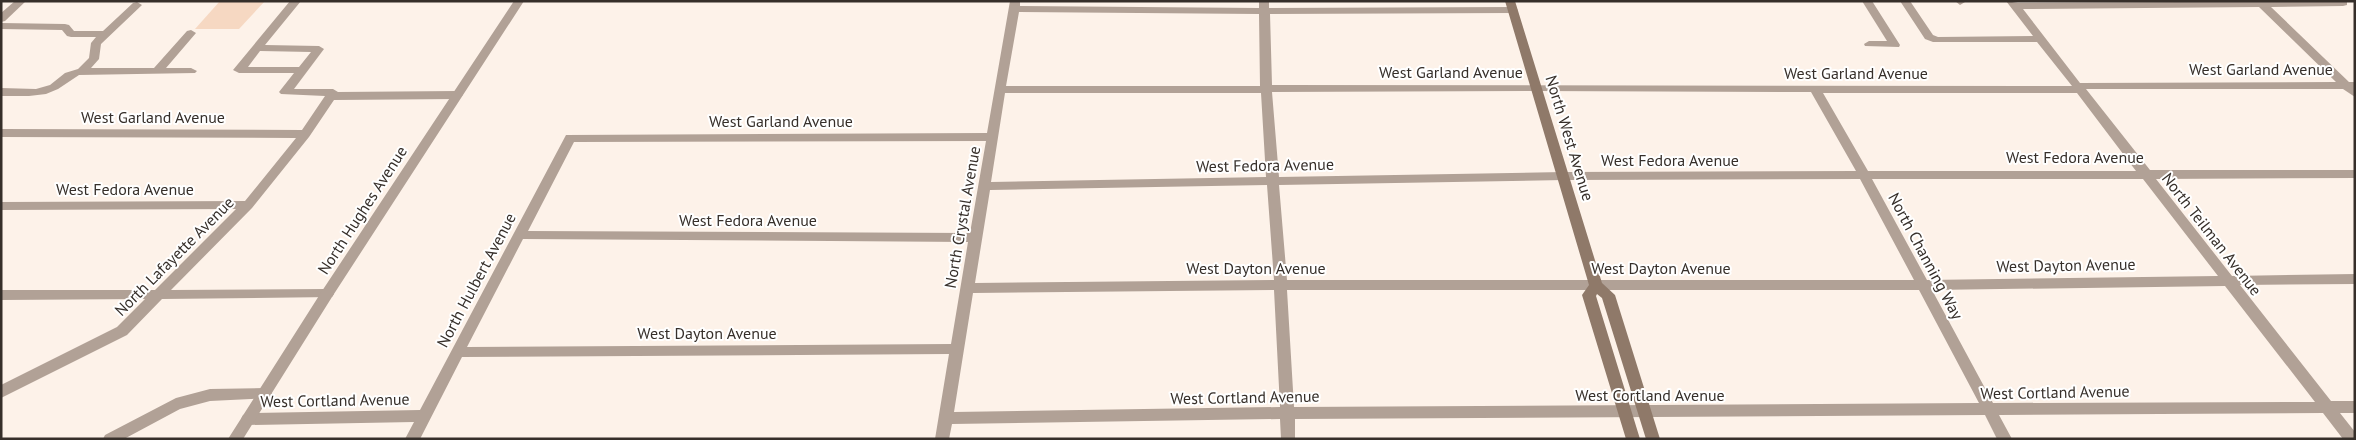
<svg xmlns="http://www.w3.org/2000/svg" width="2356" height="440" font-family="'PT Sans',sans-serif">
  <style>
    .green { fill: #f6d8c2 }
    .lines { fill: none; stroke-linecap: round; stroke-linejoin: round }
    .minor { fill: #b1a196; fill-rule: evenodd }
    .tertiary { fill: #b1a196; fill-rule: evenodd }
    .secondary { fill: #8f7969; fill-rule: evenodd }
    .labels { text-anchor: middle; dominant-baseline: central; stroke-width: 4; stroke-linejoin: round; paint-order: stroke }
    .street-label { font-size: 16px; fill: #362f2a; stroke: #fff }
  </style>
  <rect width="100%" height="100%" fill="#fdf2e9"/>
  <polygon class="green" points="220,1 265,1 239,29 195,29"/>
  <g class="lines">
    <g class="minor">
      <polygon points="15,1 26,1 5,21 1,22 1,13"/>
      <path d="M290 1H301L265 45 319 46 324 49 294 89H333L338 92 457 91 463 95 457 99 334 100 309 137 252 208 171 290 327 289 332 291 334 294 332 297 162 299 127 335 1 398V385L117 327 145 299 1 300V290H155L236 209 1 210V202L245 201 296 138 1 137V129L302 130 325 96 281 94 279 92 294 73H239L233 70ZM260 51 311 52 299 67H248Z"/>
      <path d="M1010 1H1020V6L1259 8V1H1269V8L1513 7 1518 10 1513 13 1270 14 1272 85 2072 86 2037 42H1933L1925 39 1900 1H1910L1933 35 1938 37 2033 36 2006 1 2018 3 2347 1V5L2343 6 2271 7 2349 82H2355V97L2343 89H2086L2150 170H2355V178L2156 179 2232 276 2355 274V284L2240 285 2331 401H2355V413H2340L2355 432V439H2343L2323 413 1999 415 2012 439H1997L1985 415 1295 419V439H1281L1280 419 952 424 949 439H935L949 354 462 357 420 439H405L414 422 248 425 243 423 241 419 243 415 248 413 420 410 566 135 987 133ZM2259 7 2336 82 2080 83 2023 9ZM1019 12 1259 14 1260 86H1006ZM1536 91 1811 92 1856 171 1564 172 1279 177 1272 92ZM1005 93H1261L1266 177 991 182ZM1823 93H2077L2136 171H1868ZM986 141 970 233 528 231 574 142ZM1860 179 1914 280H1287L1279 185 1564 180ZM1872 179H2143L2218 276 1927 280ZM1267 185 1274 280 975 283 990 190ZM523 239 968 242 951 344 467 347ZM2225 286 2315 402 1993 403 1932 290ZM1274 290 1280 407 954 412 973 293ZM1287 290H1919L1979 403 1294 407Z"/>
      <polygon points="1862,1 1872,1 1900,45 1899,47 1865,46 1864,44 1869,41 1887,41"/>
      <polygon points="1955,1 1965,1 1965,2 1960,5"/>
      <polygon points="137,2 142,5 101,44 99,59 91,68 154,68 187,31 191,30 196,33 166,68 191,68 197,71 195,73 79,75 58,89 46,94 29,96 1,96 1,88 36,89 50,85 65,73 78,69 89,58 91,43 96,37 71,37 67,36 62,30 1,29 1,23 65,24 69,25 74,31 103,31 133,3"/>
      <polygon points="265,388 270,390 272,394 270,398 210,401 180,409 124,439 103,439 105,435 176,398 210,389"/>
    </g>
    <polygon class="tertiary" points="514,1 524,1 332,297 243,439 228,439 322,291"/>
    <polygon class="secondary" points="1505,1 1515,1 1602,283 1615,295 1660,439 1646,439 1602,298 1597,294 1596,296 1640,439 1626,439 1582,295 1589,285"/>
  </g>
  <g class="labels">
    <g class="street-label">
      <text x="2261" y="69">West Garland Avenue</text>
      <text x="1451" y="72">West Garland Avenue</text>
      <text x="1856" y="73">West Garland Avenue</text>
      <text x="153" y="117">West Garland Avenue</text>
      <text x="781" y="121">West Garland Avenue</text>
      <text transform="translate(1570 138) rotate(73)">North West Avenue</text>
      <text x="2075" y="157">West Fedora Avenue</text>
      <text x="1670" y="160">West Fedora Avenue</text>
      <text transform="translate(1265 165) rotate(-1)">West Fedora Avenue</text>
      <text x="125" y="189">West Fedora Avenue</text>
      <text transform="translate(362 210) rotate(-57)">North Hughes Avenue</text>
      <text transform="translate(962 217) rotate(-80)">North Crystal Avenue</text>
      <text x="748" y="220">West Fedora Avenue</text>
      <text transform="translate(2212 234) rotate(52)">North Teilman Avenue</text>
      <text transform="translate(174 256) rotate(-45)">North Lafayette Avenue</text>
      <text transform="translate(1926 256) rotate(62)">North Channing Way</text>
      <text transform="translate(2066 265) rotate(-1)">West Dayton Avenue</text>
      <text x="1256" y="268">West Dayton Avenue</text>
      <text x="1661" y="268">West Dayton Avenue</text>
      <text transform="translate(476 280) rotate(-62)">North Hulbert Avenue</text>
      <text x="707" y="333">West Dayton Avenue</text>
      <text transform="translate(2055 392) rotate(-1)">West Cortland Avenue</text>
      <text x="1650" y="395">West Cortland Avenue</text>
      <text transform="translate(1245 397) rotate(-1)">West Cortland Avenue</text>
      <text transform="translate(335 400) rotate(-1)">West Cortland Avenue</text>
    </g>
  </g>
  <rect width="2356" height="440" fill="none" stroke="#362f2a" stroke-width="5"/>
</svg>
